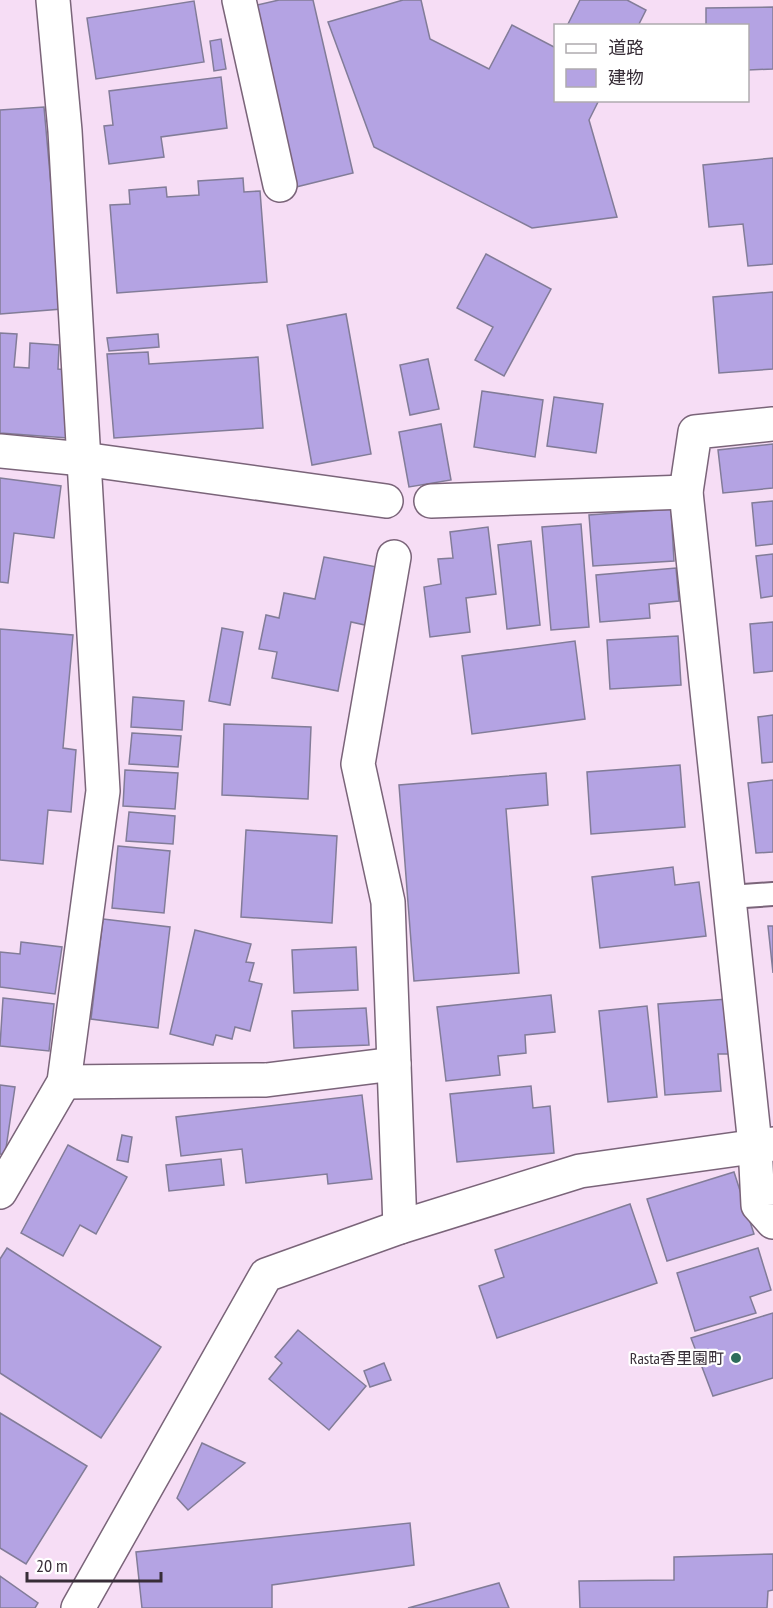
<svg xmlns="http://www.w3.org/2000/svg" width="773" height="1608" font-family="'PT Sans Narrow','Noto Sans JP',sans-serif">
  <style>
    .building { fill: #b4a3e3; stroke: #827c98; stroke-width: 1.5 }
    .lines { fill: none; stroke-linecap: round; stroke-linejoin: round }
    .lane-casing { stroke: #7a6479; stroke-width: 26 }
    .street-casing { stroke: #7a6479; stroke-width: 36 }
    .lane { stroke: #fff; stroke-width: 22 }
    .street { stroke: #fff; stroke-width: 33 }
    .poi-dot { fill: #2d6d5c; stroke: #fff; stroke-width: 2 }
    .labels { text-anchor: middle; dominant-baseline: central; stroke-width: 4.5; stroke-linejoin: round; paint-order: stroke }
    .poi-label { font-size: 16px; fill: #372d37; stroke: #fff; text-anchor: end }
  </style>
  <rect width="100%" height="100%" fill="#f6ddf5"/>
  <g class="building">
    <polygon points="279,0 313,0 353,173 292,188 249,7"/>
    <polygon points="403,0 421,0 430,39 489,69 512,25 556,48 556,100 599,100 589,120 617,217 532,228 374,147 328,22"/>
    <polygon points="580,0 627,0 646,10 638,26 567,26"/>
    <polygon points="194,1 204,62 96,79 87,18"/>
    <polygon points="773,7 773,69 748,70 748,26 706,26 706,8"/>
    <polygon points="221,39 226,69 214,71 210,41"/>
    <polygon points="221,77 227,128 161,137 164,157 109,164 104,126 113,125 109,91"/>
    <polygon points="44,107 62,309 0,314 0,110"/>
    <polygon points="773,158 773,264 748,266 743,224 709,227 703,165"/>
    <polygon points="243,178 244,192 260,191 267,282 117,293 110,205 130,204 129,190 166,187 167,197 199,195 198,181"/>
    <polygon points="486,254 551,289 504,376 475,360 493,327 457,308"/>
    <polygon points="773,292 773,369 719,373 713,297"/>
    <polygon points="346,314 371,454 312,465 287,325"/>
    <polygon points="0,333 17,334 14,367 29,368 30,343 59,345 58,369 72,370 68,438 0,433"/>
    <polygon points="158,334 159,347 109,351 107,338"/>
    <polygon points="148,352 149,364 258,357 263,428 114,438 107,354"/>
    <polygon points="428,359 439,409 410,415 400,365"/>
    <polygon points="482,391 543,400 535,457 474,447"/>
    <polygon points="554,397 603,404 596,453 547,446"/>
    <polygon points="441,424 451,480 409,487 399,432"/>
    <polygon points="773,444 773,488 723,493 718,450"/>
    <polygon points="0,478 61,486 54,538 14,533 8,583 0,582"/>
    <polygon points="773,501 773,544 756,546 752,503"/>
    <polygon points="671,509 674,561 593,566 589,515"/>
    <polygon points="581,524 589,627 551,630 542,527"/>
    <polygon points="488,527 496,594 466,598 470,632 430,637 424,587 441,584 438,559 453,558 450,532"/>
    <polygon points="531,541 540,625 507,629 498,545"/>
    <polygon points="773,554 773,596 761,598 756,556"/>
    <polygon points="324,557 377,567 365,625 351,622 338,691 272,678 277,652 259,649 266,615 279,618 284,593 315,599"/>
    <polygon points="676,568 679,601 649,604 650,618 600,622 596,575"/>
    <polygon points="773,622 773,671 754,673 750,624"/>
    <polygon points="222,628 243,632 230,705 209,701"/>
    <polygon points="0,629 73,635 63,748 76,750 71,812 48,810 43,864 0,860"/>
    <polygon points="678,636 681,685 610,689 607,640"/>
    <polygon points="575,641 585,719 472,734 462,656"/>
    <polygon points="133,697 184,701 182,730 131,727"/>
    <polygon points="773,715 773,762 762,763 758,717"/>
    <polygon points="224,724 311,727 308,799 222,795"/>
    <polygon points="132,733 181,736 178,767 129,764"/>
    <polygon points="680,765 685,827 591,834 587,772"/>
    <polygon points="125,770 178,773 175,809 123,806"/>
    <polygon points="546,773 548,805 506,809 519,973 414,981 399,785"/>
    <polygon points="773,780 773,852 756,853 748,783"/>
    <polygon points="129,812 175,816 173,844 126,841"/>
    <polygon points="246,830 337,836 332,923 241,917"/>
    <polygon points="118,846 170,851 164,913 112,908"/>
    <polygon points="673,867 675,885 699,882 706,936 600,948 592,877"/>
    <polygon points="103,919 170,927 158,1028 91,1019"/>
    <polygon points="768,926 773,926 773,973"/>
    <polygon points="195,930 251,944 246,962 254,963 249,981 262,984 250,1031 235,1027 232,1039 216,1035 213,1045 170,1034"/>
    <polygon points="21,942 62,947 55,994 0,987 0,952 20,954"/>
    <polygon points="356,947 358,990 294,993 292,950"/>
    <polygon points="551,995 555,1032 525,1035 526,1053 498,1056 500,1075 446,1081 437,1007"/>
    <polygon points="3,998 54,1004 49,1051 0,1046"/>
    <polygon points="728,999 731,1054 718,1054 721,1091 665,1095 658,1004"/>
    <polygon points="647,1006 657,1097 608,1102 599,1011"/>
    <polygon points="366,1008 369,1045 294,1048 292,1011"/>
    <polygon points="0,1085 15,1087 5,1155 0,1154"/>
    <polygon points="531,1086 533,1108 550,1106 554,1153 457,1162 450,1094"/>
    <polygon points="362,1095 372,1179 328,1184 327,1174 246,1183 242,1149 181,1156 176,1117"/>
    <polygon points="122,1135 132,1137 128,1162 117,1160"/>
    <polygon points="68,1145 127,1177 96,1234 80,1225 63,1256 21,1233"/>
    <polygon points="221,1159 224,1185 169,1191 166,1165"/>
    <polygon points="734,1172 754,1234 667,1261 647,1199"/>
    <polygon points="630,1204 657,1283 497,1338 479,1286 504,1277 495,1250"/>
    <polygon points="7,1248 161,1347 101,1438 0,1373 0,1259"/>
    <polygon points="758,1248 771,1290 750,1297 756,1313 695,1331 677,1273"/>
    <polygon points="773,1313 773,1378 713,1396 691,1338"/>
    <polygon points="298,1330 366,1386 329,1430 269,1379 282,1363 275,1357"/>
    <polygon points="384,1363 391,1380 370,1387 364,1371"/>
    <polygon points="0,1413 87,1466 26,1564 0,1548"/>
    <polygon points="202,1443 245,1463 188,1510 177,1498"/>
    <polygon points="410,1523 414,1565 272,1585 272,1608 142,1608 136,1552"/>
    <polygon points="773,1554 773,1590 768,1591 767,1608 580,1608 579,1581 674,1580 674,1557"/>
    <polygon points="0,1576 38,1603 35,1608 0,1608"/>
    <polygon points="499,1583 509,1608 408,1608"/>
  </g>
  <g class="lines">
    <defs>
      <polyline id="lane" points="729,897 773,894"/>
      <g id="street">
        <polyline points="239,0 280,185"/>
        <polyline points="773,424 695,432 686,492 755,1145 758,1205 773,1222"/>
        <polyline points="0,451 83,459 386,501"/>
        <polyline points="431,501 686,492"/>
        <polyline points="394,557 358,764 388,902 400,1227"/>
        <polyline points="64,1082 266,1080 394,1064"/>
        <polyline points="0,1192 64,1082 103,791 65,131 53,0"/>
        <polyline points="78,1608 266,1275 400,1227 580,1171 773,1144"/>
      </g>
    </defs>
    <use href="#lane" class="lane-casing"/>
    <use href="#street" class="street-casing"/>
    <use href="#lane" class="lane"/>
    <use href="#street" class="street"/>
  </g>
  <circle class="poi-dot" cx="736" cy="1358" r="6"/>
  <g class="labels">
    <g class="poi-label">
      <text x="724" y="1358">Rasta香里園町</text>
    </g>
  </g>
  <rect x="554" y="24" width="195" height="78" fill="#ffffff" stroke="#afabaf" stroke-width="1.5"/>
  <rect x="566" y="44" width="30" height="9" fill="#ffffff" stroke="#afabaf" stroke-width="1.5"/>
  <text x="608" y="54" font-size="18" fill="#372d37">道路</text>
  <rect x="566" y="69" width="30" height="18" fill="#b4a3e3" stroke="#afabaf" stroke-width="1.5"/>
  <text x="608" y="84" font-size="18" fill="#372d37">建物</text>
  <path d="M27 1572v9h134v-9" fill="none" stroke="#372d37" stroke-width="3"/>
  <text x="36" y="1572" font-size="18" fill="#372d37" stroke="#ffffff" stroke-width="4.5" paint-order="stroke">20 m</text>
</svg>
